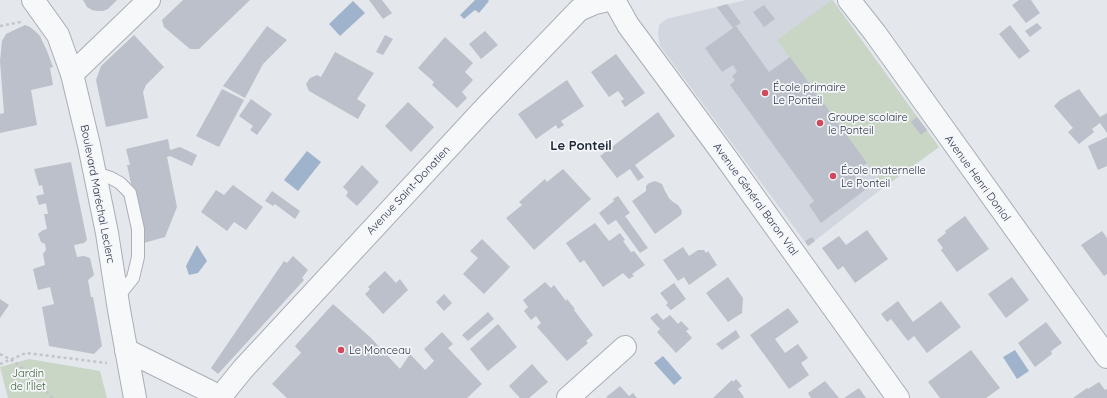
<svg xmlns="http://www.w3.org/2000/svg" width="1107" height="398" font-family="Quicksand,sans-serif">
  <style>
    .built { fill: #d2d6de }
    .green { fill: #c9d6c5 }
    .water { fill: #9fb4cc }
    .building { fill: #bbc0ca }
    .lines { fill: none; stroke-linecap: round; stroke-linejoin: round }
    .service-casing { stroke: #a9aeb7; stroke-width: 14 }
    .minor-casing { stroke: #a9aeb7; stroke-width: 24 }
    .tertiary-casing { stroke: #a9aeb7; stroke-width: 24 }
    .path { stroke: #c2c5cb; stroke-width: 2.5; stroke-dasharray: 3 3; stroke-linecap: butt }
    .service { stroke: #f7f8fa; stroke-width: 12 }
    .minor { stroke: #f7f8fa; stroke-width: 22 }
    .tertiary { stroke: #f7f8fa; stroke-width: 22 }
    .poi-dot { fill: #d1495b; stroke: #f4f6f9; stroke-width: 1.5 }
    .labels { text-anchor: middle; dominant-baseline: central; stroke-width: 3.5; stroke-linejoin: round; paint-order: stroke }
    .poi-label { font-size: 11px; fill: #2b3445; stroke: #f4f6f9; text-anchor: start }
    .street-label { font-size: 11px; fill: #2b3445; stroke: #f4f6f9 }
    .park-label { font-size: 11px; fill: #3f6138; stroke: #f4f6f9 }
    .quarter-label { font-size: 13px; font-weight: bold; fill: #1d2536; stroke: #f4f6f9 }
  </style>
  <rect width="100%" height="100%" fill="#e4e7ec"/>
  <polygon class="built" points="746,0 833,0 939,147 884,187 808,246 660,46 658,34 659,25 666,19"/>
  <g class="green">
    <polygon points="832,0 939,147 884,187 777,40"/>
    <polygon points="29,359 100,371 107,398 8,398 0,367"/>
  </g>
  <g class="water">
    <polygon points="475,0 488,0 489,1 479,13 475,10 464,19 460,15"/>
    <polygon points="353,1 365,13 340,36 329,24"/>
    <polygon points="307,151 321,162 298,191 284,180"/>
    <polygon points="197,245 207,261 198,273 189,275 186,266"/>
    <polygon points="1015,350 1029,371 1017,379 1003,357"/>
    <polygon points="663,356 682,378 674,385 654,363"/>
  </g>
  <g class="building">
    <polygon points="83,0 117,0 108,9 103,11 97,11 92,10 87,7"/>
    <polygon points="183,0 250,0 199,49 190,49 164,27 162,20"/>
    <polygon points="369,0 382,0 392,13 383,19"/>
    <polygon points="1019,0 1031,0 1040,13 1026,23 1012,5"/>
    <polygon points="727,4 741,23 736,26 769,72 790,57 867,163 853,173 865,190 821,223 809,205 814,201 730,85 735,80 732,76 737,72 733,65 722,72 705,48 733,28 717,7"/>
    <polygon points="764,5 775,19 764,27 753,12"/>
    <polygon points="1037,23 1042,28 1030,37 1025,31"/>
    <polygon points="25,25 30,27 36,32 40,36 47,51 53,67 50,68 53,85 31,90 37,125 0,133 0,114 4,113 0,61 2,41 6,34"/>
    <polygon points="1010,25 1030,51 1019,59 999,34"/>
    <polygon points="267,26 287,40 263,64 245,98 223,86"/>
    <polygon points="485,31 498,45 481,59 469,44"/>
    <polygon points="134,35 164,67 146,85 143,92 148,118 106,127 96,80 101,66"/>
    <polygon points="385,35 393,39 383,55 376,52"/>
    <polygon points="445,37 473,63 465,72 473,80 462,92 467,98 457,108 432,85 434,82 418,68"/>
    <polygon points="335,52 374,73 357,99 366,105 358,119 309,91 306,84 310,78 317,75 321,77"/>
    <polygon points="616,54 645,93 625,107 621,101 624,99 618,91 609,97 591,72"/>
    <polygon points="567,80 584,106 561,121 564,125 558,129 556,125 536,139 518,114"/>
    <polygon points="222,89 244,100 219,147 196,136"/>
    <polygon points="1079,89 1100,117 1107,113 1107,133 1100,123 1092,129 1094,132 1079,144 1068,132 1073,128 1054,106 1060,100"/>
    <polygon points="251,99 272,114 257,135 250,130 253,126 239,116"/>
    <polygon points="408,102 434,127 411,152 385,126"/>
    <polygon points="658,112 675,136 635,165 644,177 638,181 630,169 617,178 600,156"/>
    <polygon points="917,117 927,130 921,135 911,122"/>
    <polygon points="1107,137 1107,166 1098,170 1088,146"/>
    <polygon points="168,139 170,150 180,147 197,155 192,166 170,156 167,157 177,207 165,237 144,243 127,165 130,165 126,149"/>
    <polygon points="71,162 87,240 84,243 74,245 77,257 84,256 90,258 94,275 88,280 91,297 93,297 102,346 94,354 49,346 42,307 54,304 50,287 38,290 33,269 45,265 43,254 46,250 45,244 41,242 38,234 43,230 47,229 44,214 48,214 46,203 39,205 36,196 44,194 42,185 39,186 34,169"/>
    <polygon points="362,165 379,182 357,206 346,196 348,192 343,187"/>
    <polygon points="563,169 591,199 534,250 506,218 522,205 519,202 545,179 547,182"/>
    <polygon points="655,181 662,184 665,191 669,198 673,202 678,205 682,211 681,215 655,234 632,201 646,191 646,186 649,183"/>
    <polygon points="233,185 263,207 246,230 234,222 227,231 201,212 216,190 224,195"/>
    <polygon points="272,191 300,211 295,219 275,204 273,206 265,201"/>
    <polygon points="618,196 630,213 625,216 648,248 640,253 616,220 608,225 599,213 614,201 613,199"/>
    <polygon points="965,216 989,249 957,272 941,250 943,248 937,240 946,233 945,231"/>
    <polygon points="595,223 609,241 620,233 625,240 623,241 631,252 634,251 645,265 632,274 634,276 629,279 623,273 603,287 584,260 580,263 566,243"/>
    <polygon points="867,230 888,259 855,283 843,266 838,270 822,248 839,236 846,245"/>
    <polygon points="1102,231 1107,238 1107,274 1104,276 1081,245"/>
    <polygon points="812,237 815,241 808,246 805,241"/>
    <polygon points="482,239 510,267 484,294 463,274 478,258 470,251"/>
    <polygon points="683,247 689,256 698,250 704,250 706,253 708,251 717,265 689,285 684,277 678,281 663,260"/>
    <polygon points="293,256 308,270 302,278 304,280 218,374 211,368 284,261 287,263"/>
    <polygon points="385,271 396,283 400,279 408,290 383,314 365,294 370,289 368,287"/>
    <polygon points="728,277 743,298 742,313 728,322 706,293"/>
    <polygon points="1012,277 1029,300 1006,318 988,294"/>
    <polygon points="545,282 551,288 554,285 566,301 567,299 575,309 574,310 593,335 586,341 588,343 567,361 537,327 541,323 536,316 531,320 524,311 528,307 523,300"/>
    <polygon points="674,283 686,299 671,310 666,305 668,303 660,293"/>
    <polygon points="444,294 452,303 444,311 436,302"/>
    <polygon points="0,299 9,305 0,318"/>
    <polygon points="898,301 913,322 941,301 961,327 927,353 914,336 908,341 891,319 887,322 881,314"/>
    <polygon points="333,304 370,337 400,369 410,354 425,370 434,361 424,349 442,332 453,344 448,348 482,384 467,398 287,398 272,384 301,353 295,346"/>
    <polygon points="788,308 799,322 775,339 785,353 798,344 808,358 801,363 809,375 789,389 750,335"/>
    <polygon points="488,312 494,319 468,341 462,335"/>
    <polygon points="657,313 663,320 670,315 678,324 681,321 689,329 686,331 692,338 676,353 657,332 660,329 650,318"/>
    <polygon points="1046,322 1062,343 1051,351 1052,354 1035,367 1018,343"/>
    <polygon points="498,324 517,347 488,371 470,349"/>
    <polygon points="736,330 740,337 722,350 716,344"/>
    <polygon points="971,350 1000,388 986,398 940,398 928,382"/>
    <polygon points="532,364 548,382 529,398 520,398 509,386"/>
    <polygon points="736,379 742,386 738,389 744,397 743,398 713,398 732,380 733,382"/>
    <polygon points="825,381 839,398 811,398 808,393"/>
    <polygon points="1099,382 1105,390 1107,389 1107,398 1073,398 1087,388 1088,389"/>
    <polygon points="620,386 629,396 633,393 637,398 608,398 606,397"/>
    <polygon points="859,388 866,398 844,398"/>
  </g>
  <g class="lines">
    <defs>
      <polyline id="service" points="95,173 111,178 120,183 130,193 138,229 138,257 133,278 117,298"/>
      <g id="minor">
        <polyline points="614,0 628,25 724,155 898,398"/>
        <polyline points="849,0 875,33 1107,357"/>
        <polyline points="72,74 149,0"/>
        <polyline points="126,350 223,398"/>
        <polyline points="221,396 243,369 484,109 579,10 595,3 608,0"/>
        <polyline points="568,398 625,347"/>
      </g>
      <polyline id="tertiary" points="33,0 58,35 72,74 89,145 107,233 119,310 135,398"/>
    </defs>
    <use href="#service" class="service-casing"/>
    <use href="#minor" class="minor-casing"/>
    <use href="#tertiary" class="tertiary-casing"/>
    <g class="path">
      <polyline points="0,26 21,22"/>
      <path d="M0 354C21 364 38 380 52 398"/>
      <polyline points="0,364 26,353 107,363"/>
    </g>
    <use href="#service" class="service"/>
    <use href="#minor" class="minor"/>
    <use href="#tertiary" class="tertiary"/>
  </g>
  <g class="poi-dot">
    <circle cx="765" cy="93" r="4"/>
    <circle cx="820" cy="123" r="4"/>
    <circle cx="833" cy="176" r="4"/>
    <circle cx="341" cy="350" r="4"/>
  </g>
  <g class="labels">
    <g class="poi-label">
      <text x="773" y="87">École primaire<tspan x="773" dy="13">Le Ponteil</tspan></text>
      <text x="828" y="117">Groupe scolaire<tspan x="828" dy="13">le Ponteil</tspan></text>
      <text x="841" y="170">École maternelle<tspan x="841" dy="13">Le Ponteil</tspan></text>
      <text x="349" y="350">Le Monceau</text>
    </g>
    <g class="street-label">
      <text transform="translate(978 178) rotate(54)">Avenue Henri Doniol</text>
      <text transform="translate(408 190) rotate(-47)">Avenue Saint-Donatien</text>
      <text transform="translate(98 194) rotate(79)">Boulevard Maréchal Leclerc</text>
      <text transform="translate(756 199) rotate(54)">Avenue Général Baron Vial</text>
    </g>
    <g class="park-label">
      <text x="28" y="373">Jardin<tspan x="28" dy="13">de l'Îlet</tspan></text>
    </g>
    <g class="quarter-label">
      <text x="581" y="145">Le Ponteil</text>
    </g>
  </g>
</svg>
